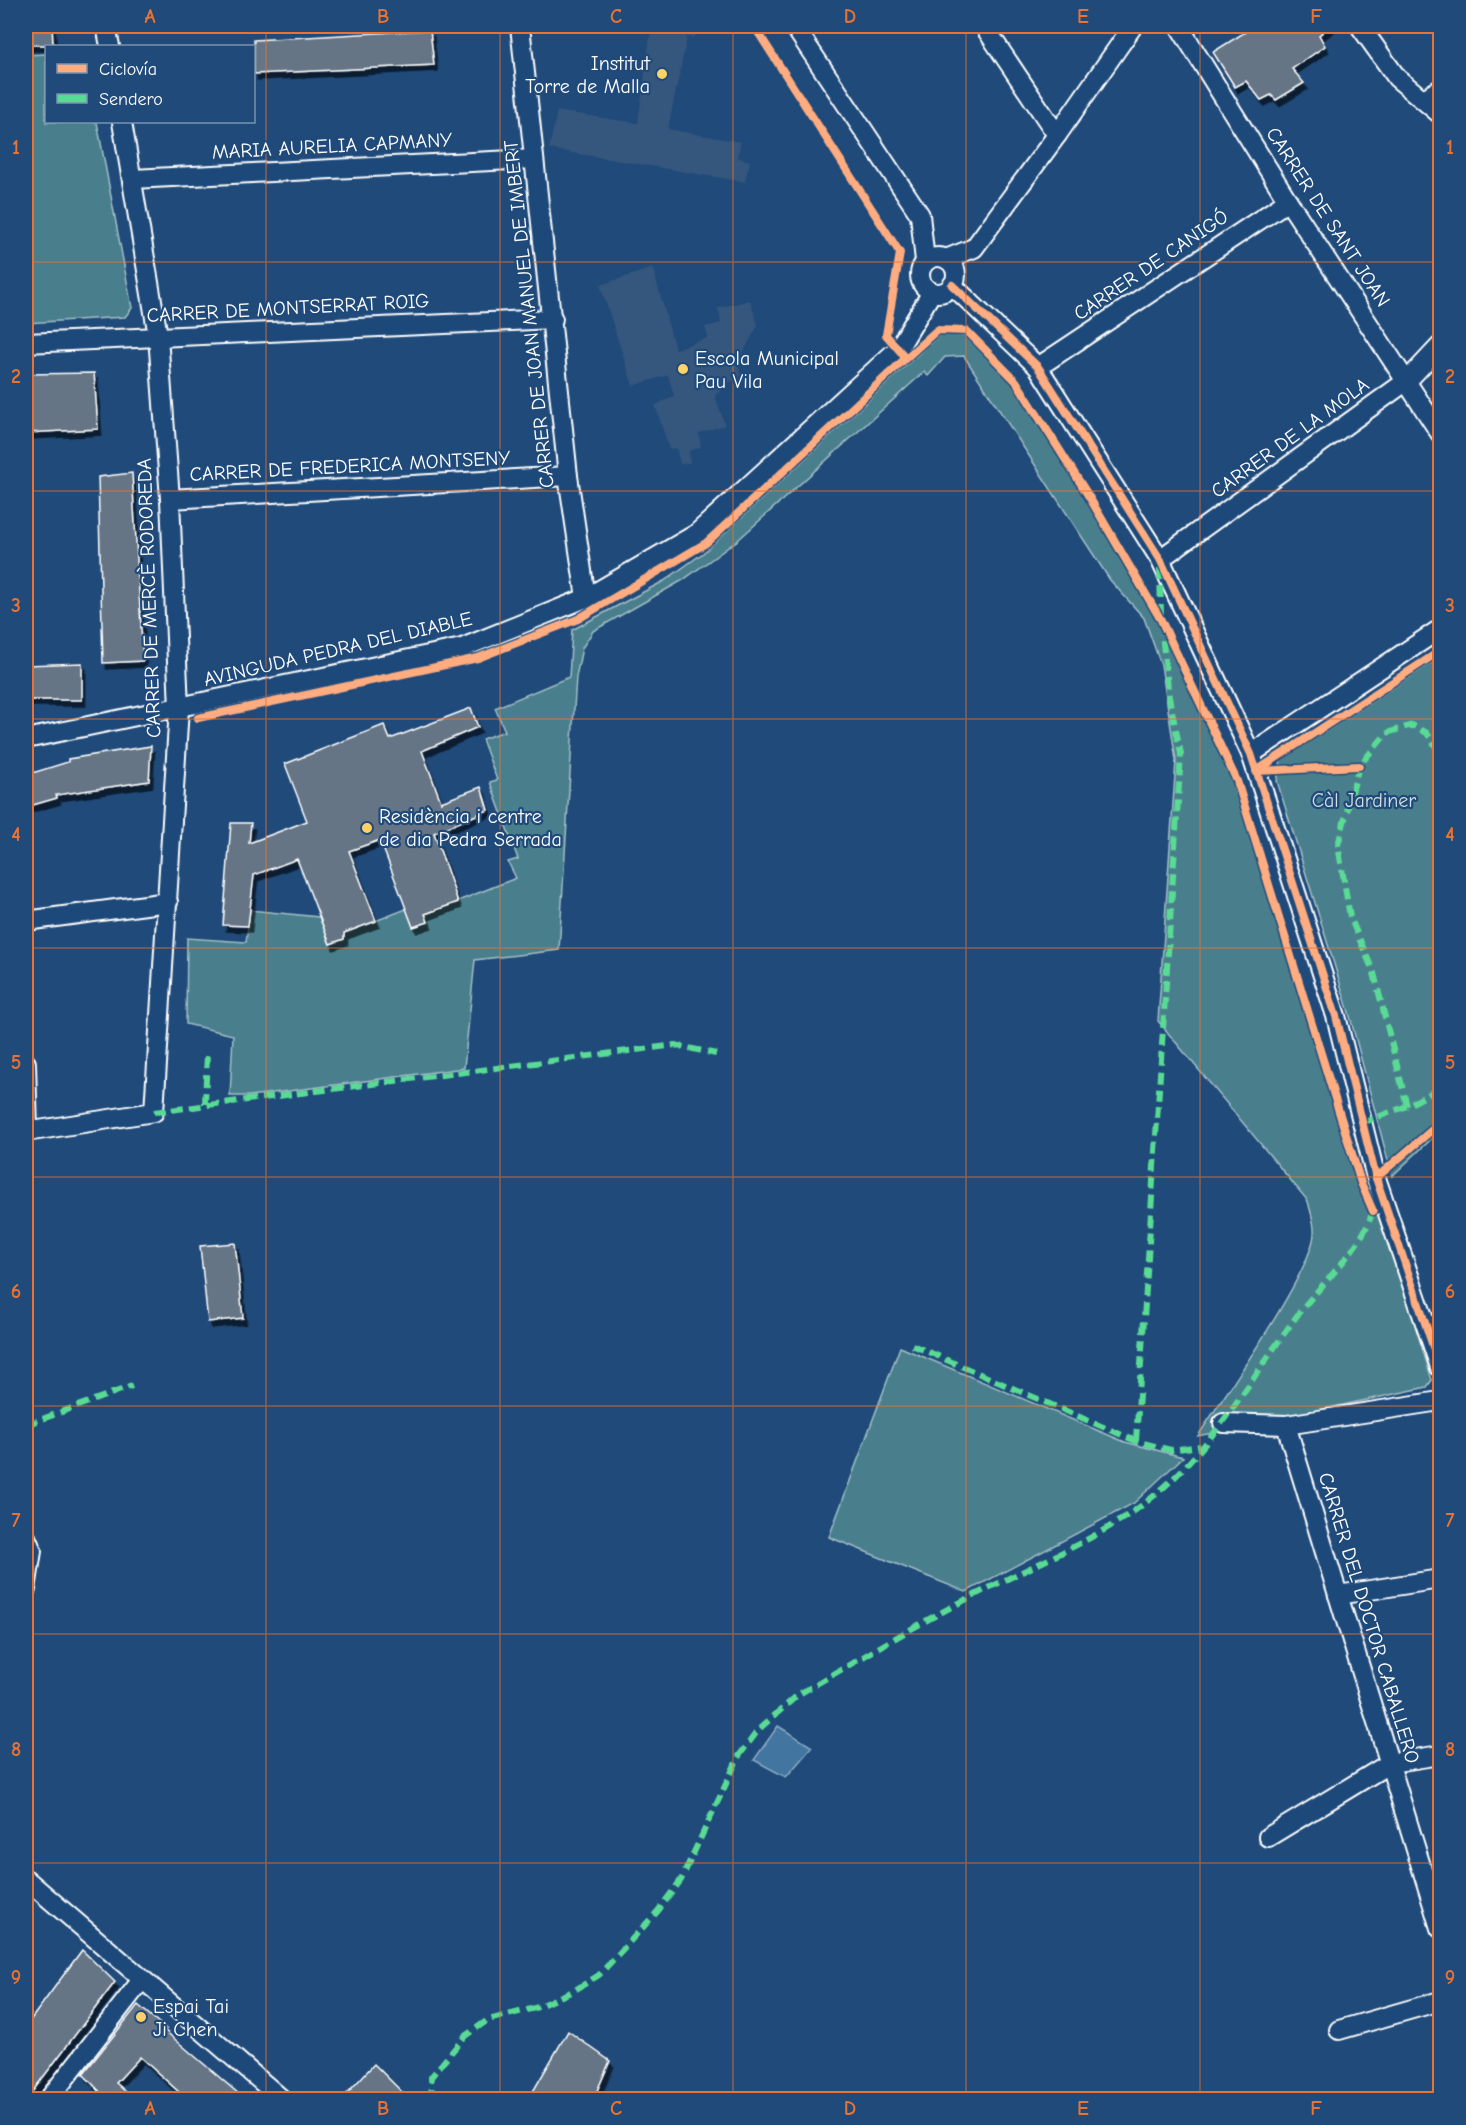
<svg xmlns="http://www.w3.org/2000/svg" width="1466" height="2125" font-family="'Comic Neue',sans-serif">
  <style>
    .built { fill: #34577d }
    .green { fill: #4a7f8d; stroke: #a4bfc6; stroke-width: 1.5 }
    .water { fill: #42749f; stroke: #8eacc5; stroke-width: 1.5 }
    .building { fill: #657485; stroke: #fff; stroke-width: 1.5; filter: url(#shadow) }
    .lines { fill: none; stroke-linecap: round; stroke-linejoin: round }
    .street-casing { stroke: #fff; stroke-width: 22 }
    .street { stroke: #1f4a7a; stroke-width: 18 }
    .quiet { stroke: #5adb95; stroke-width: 6; stroke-dasharray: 12 6; stroke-linecap: butt }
    .cycleway-casing { stroke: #1f4a7a; stroke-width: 11 }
    .cycleway { stroke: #ffac80; stroke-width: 8 }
    .grid { fill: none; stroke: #eb7230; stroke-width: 1.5; stroke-opacity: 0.55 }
    .poi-dot { fill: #ffd166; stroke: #1f4a7a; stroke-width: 2 }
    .labels { text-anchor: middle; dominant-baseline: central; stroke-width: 4.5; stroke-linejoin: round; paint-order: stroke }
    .poi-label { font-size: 20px; fill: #fff; stroke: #1f4a7a; text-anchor: start }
    .street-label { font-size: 20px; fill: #fff; stroke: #1f4a7a }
    .park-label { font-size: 20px; fill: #d2dfe2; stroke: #1f4a7a }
    .neatline { fill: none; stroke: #eb7230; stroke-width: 2 }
    .grid-label { font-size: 20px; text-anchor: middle; font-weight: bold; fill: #eb7230 }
  </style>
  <defs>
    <filter id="shadow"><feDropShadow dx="3.5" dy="6" stdDeviation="0" flood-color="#0009"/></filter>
  </defs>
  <rect width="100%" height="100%" fill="#1f4a7a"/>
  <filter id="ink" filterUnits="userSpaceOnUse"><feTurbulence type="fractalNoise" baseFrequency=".0167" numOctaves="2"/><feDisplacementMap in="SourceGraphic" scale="12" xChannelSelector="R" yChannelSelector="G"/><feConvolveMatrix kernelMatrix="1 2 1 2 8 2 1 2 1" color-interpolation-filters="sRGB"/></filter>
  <g filter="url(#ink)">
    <g class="built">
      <polygon points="623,26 697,26 695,37 687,37 668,129 741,142 737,157 750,161 745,182 549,149 557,111 638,123 651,29"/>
      <polygon points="653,268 675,349 708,338 705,327 721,323 718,308 750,300 758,325 738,363 742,379 729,382 715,396 725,425 699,433 701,447 689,451 690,463 680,464 676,448 669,449 655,405 674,396 668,375 633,386 600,285"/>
    </g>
    <g class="green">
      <polygon points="46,54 46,122 97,122 132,308 125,317 26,323 26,55"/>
      <path d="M940 334 965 336 1014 384 1139 579 1171 638 1209 717 1241 796 1362 1193 1380 1209 1432 1380 1427 1387 1198 1436C1223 1397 1313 1271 1314 1233 1315 1223 1310 1211 1308 1201L1158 1021 1176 760 1161 665 1144 618 1110 580 964 356 945 357 928 376 924 372 738 540 683 580 593 631 582 648 576 677 559 950 475 960 464 1068 250 1096H230L233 1035 186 1024 187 938 246 942 250 910 319 917 330 944 344 939V933L406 909 428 922 425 914 516 878 508 862 518 859 490 782 497 780 482 739 505 731 495 708 569 677 572 630 664 581 703 553Z"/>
      <polygon points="1440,657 1440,1131 1392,1176 1348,1009 1277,781 1281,760"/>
      <polygon points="900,1347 1125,1442 1183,1457 1134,1503 966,1592 829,1537"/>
    </g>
    <polygon class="water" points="778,1726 812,1747 786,1777 754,1760"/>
    <g class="building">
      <polygon points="26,26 52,26 53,45 26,45"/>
      <polygon points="1255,26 1330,26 1319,35 1325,46 1292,69 1304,83 1276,100 1271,95 1261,100 1246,81 1235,87 1213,52"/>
      <polygon points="430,30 434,65 254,74 254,40"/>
      <polygon points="94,373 98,429 26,433 26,374"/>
      <polygon points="132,473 143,661 103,663 98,477"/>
      <polygon points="82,663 82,700 26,700 26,665"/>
      <polygon points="471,708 478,727 422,751 441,802 481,787 488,810 434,833 458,902 425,914 428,922 413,927 380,840 349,851 376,921 344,933 344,939 330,944 297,859 254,875 248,926 223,925 231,823 251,823 249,843 307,821 285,764 384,725 390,739"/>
      <polygon points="151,746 149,781 56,795 57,798 26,807 26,775 68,762 68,759"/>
      <polygon points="235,1243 243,1318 208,1322 200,1246"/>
      <polygon points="82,1950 115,1982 26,2100 26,2026"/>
      <polygon points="138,2005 166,2029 164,2030 246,2100 188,2100 140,2057 116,2083 135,2100 108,2100 83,2074"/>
      <polygon points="568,2031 610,2061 593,2100 528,2100"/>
      <polygon points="374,2064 410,2100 341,2100"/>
    </g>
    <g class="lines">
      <defs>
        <g id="street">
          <polyline points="106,26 110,46"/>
          <polyline points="520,26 568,476 586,598"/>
          <polyline points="794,26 920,215 925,261"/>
          <polyline points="984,26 1057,135"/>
          <polyline points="1179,26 1288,201 1440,433"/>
          <polyline points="1360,26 1397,78 1440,114"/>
          <polyline points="1424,99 1440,89"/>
          <polyline points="132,179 534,159"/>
          <circle cx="938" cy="275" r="18"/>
          <polyline points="946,259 974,248 1057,135 1133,26"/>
          <polyline points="952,285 1038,367 1160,559 1251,754 1336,1016 1376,1178 1440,1367"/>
          <polyline points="26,343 553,319"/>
          <polyline points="1038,367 1288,201"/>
          <polyline points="170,499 568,476"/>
          <polyline points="1160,559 1408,380 1440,346"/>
          <polyline points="26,739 462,648 586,598 696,534 898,349 932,292"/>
          <polyline points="1251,754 1440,629"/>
          <polyline points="26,921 168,902"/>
          <polyline points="26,1063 28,1131"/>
          <polyline points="26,1132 154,1112 179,708 170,499 158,336 122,122"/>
          <polyline points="1223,1423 1286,1425 1440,1401"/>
          <polyline points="1286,1425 1440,1928"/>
          <polyline points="26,1537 32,1551 26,1589"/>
          <polyline points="1338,1595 1440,1579"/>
          <polyline points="1268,1837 1390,1763 1440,1755"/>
          <polyline points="26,1879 283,2100"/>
          <polyline points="1339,2030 1440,2001"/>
          <polyline points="48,2100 141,1981"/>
        </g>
      </defs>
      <use href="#street" class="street-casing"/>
      <use href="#street" class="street"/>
      <g class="quiet">
        <polyline points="1160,568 1161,616"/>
        <polyline points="205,1104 207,1053"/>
        <polyline points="1407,1106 1374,973 1350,917 1338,845 1359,766 1387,733 1412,725 1427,733 1440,753"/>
        <polyline points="154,1112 675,1045 716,1054"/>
        <polyline points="1362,1123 1407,1106 1440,1088"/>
        <polyline points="912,1345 1136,1441 1171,1450 1200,1446"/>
        <polyline points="26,1425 132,1386"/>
        <polyline points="1136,1441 1181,754 1169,697 1162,634"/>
        <path d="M432 2100 431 2077 465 2036 488 2020 535 2008 575 1990 599 1975 658 1911 681 1880 739 1756 759 1729 799 1694C854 1663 908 1629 965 1600 1022 1570 1089 1544 1141 1506 1210 1455 1249 1380 1299 1313 1320 1285 1370 1241 1373 1206"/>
      </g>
      <defs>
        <g id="cycleway">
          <polyline points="754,26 900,253 886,335 906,358 937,330 967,331 1016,381 1088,495 1161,620 1237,781 1361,1183 1373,1211"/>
          <polyline points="952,285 1038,367 1160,559 1251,754 1336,1016 1376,1178 1440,1367"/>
          <polyline points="198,718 478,658 578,619 706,543 906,358"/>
          <polyline points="1359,766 1256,771 1440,651"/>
          <polyline points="1376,1178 1440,1123"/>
        </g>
      </defs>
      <use href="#cycleway" class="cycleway-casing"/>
      <use href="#cycleway" class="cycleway"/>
    </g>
  </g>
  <path class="grid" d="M266 26V2100M500 26V2100M733 26V2100M966 26V2100M1200 26V2100M26 262H1440M26 491H1440M26 719H1440M26 948H1440M26 1177H1440M26 1406H1440M26 1634H1440M26 1863H1440"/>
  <g class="poi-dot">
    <circle cx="662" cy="74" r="6"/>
    <circle cx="683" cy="369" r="6"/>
    <circle cx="367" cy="828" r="6"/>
    <circle cx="141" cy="2017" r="6"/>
  </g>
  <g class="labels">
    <g class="poi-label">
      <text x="650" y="63" text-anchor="end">Institut<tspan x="650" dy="23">Torre de Malla</tspan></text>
      <text x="695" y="358">Escola Municipal<tspan x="695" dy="23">Pau Vila</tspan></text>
      <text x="379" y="816">Residència i centre<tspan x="379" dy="23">de dia Pedra Serrada</tspan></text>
      <text x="153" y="2006">Espai Tai<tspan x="153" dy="23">Ji Chen</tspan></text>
    </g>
    <g class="street-label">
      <text transform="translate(332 146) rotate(-3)">MARIA AURELIA CAPMANY</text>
      <text transform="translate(1328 217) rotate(57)">CARRER DE SANT JOAN</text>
      <text transform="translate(1151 265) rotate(-34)">CARRER DE CANIGÓ</text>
      <text transform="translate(288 308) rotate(-3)">CARRER DE MONTSERRAT ROIG</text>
      <text transform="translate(529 314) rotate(-96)">CARRER DE JOAN MANUEL DE IMBERT</text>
      <text transform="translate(1290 438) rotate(-36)">CARRER DE LA MOLA</text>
      <text transform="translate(350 466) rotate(-3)">CARRER DE FREDERICA MONTSENY</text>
      <text transform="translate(149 598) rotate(-92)">CARRER DE MERCÈ RODOREDA</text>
      <text transform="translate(338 649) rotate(-13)">AVINGUDA PEDRA DEL DIABLE</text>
      <text transform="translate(1369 1618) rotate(73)">CARRER DEL DOCTOR CABALLERO</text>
    </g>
    <g class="park-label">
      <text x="1364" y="800">Càl Jardiner</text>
    </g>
  </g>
  <rect width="1466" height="2125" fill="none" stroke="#1f4a7a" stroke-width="66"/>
  <rect x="45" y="45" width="210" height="78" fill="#1f4a7a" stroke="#7992af" stroke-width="1.5"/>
  <rect x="57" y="64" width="30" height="9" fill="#ffac80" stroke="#7992af" stroke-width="1.5"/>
  <text x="99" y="75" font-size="18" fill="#ffffff">Ciclovía</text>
  <rect x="57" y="94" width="30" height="9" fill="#5adb95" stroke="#7992af" stroke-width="1.5"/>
  <text x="99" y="105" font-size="18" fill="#ffffff">Sendero</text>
  <rect x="33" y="33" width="1400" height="2059" class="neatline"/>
  <g class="grid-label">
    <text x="150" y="23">A</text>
    <text x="383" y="23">B</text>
    <text x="616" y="23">C</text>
    <text x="850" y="23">D</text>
    <text x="1083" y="23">E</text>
    <text x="1316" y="23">F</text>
    <text x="16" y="154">1</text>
    <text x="1450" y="154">1</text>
    <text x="16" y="383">2</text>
    <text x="1450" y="383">2</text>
    <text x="16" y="612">3</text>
    <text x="1450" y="612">3</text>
    <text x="16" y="841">4</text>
    <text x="1450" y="841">4</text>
    <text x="16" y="1069">5</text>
    <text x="1450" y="1069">5</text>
    <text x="16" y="1298">6</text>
    <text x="1450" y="1298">6</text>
    <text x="16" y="1527">7</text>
    <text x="1450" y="1527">7</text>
    <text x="16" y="1756">8</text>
    <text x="1450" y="1756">8</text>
    <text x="16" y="1984">9</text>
    <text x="1450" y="1984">9</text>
    <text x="150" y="2115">A</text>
    <text x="383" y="2115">B</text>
    <text x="616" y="2115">C</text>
    <text x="850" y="2115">D</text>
    <text x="1083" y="2115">E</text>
    <text x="1316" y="2115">F</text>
  </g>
</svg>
